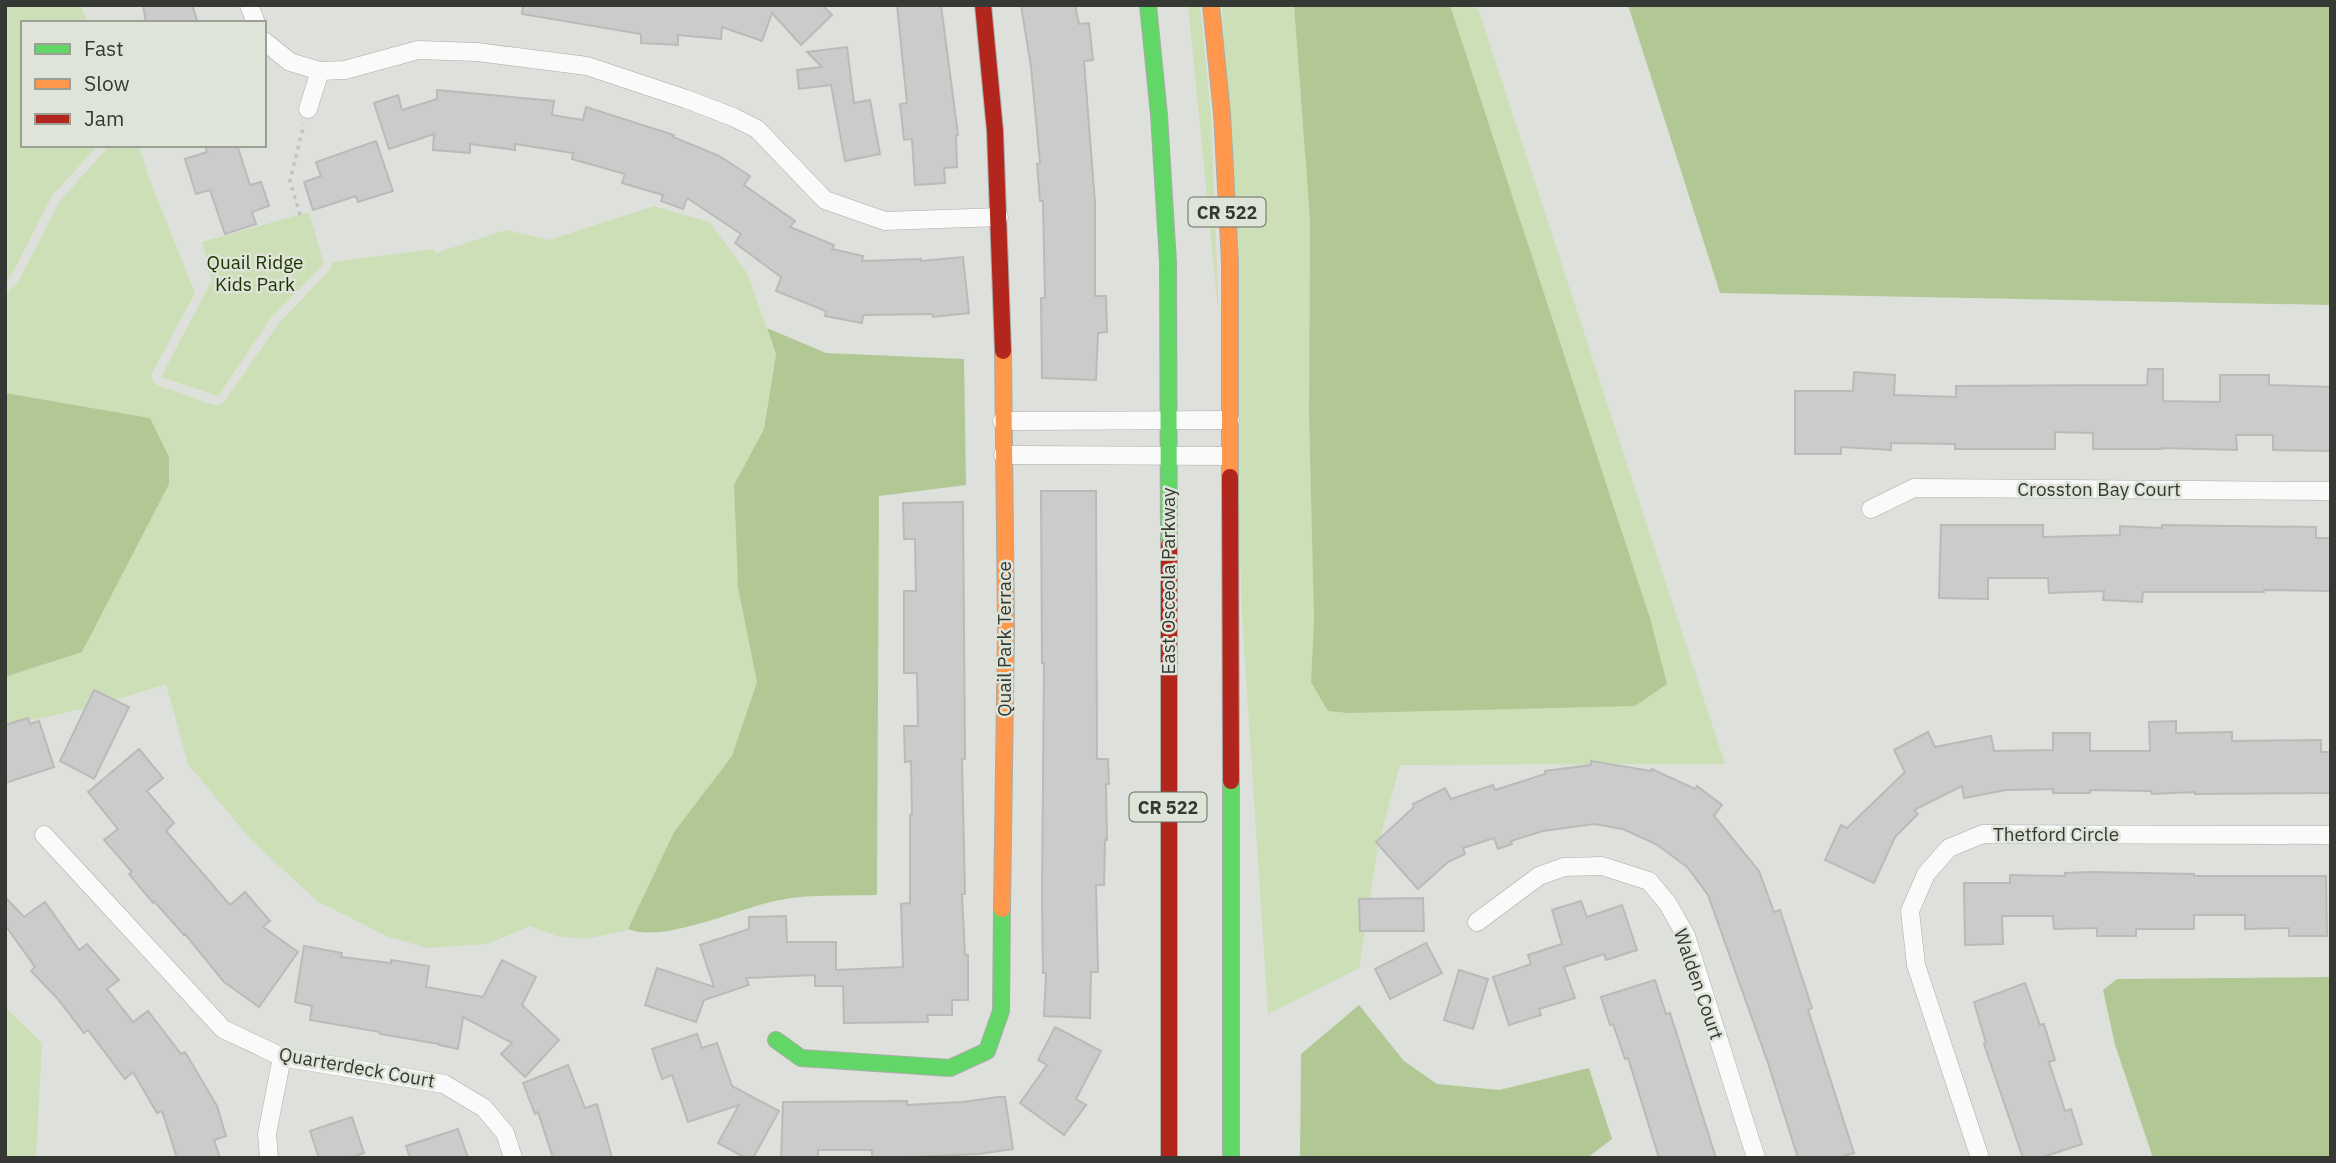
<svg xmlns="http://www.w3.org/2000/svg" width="2336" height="1163" font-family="'IBM Plex Sans',sans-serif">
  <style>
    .green { fill: #ccdfb6 }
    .water { fill: #b1c894 }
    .building { fill: #cccbcb; stroke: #babab9; stroke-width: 2 }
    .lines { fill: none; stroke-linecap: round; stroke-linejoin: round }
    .street-casing { stroke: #a9aca7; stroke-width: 19 }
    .fast-casing { stroke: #a9aca7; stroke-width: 18 }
    .slow-casing { stroke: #a9aca7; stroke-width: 18 }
    .jam-casing { stroke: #a9aca7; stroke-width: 18 }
    .path { stroke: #c0c1c0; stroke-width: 3.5; stroke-dasharray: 3.5 5; stroke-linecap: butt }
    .street { stroke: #fafafa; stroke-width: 18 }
    .fast { stroke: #63d668; stroke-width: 16 }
    .slow { stroke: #ff974d; stroke-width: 16 }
    .jam { stroke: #b3261e; stroke-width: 16 }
    .labels { text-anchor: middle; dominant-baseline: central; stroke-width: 5; stroke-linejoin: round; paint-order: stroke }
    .shield { fill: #dee4d8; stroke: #686c65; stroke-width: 2 }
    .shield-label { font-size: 18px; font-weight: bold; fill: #363834 }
    .park-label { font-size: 19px; fill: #1f3300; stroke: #dee4d8 }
    .street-label { font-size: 19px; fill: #363834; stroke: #dee4d8 }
  </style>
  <rect width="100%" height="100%" fill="#dee1db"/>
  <g class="green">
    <polygon points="5,5 80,5 88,23 23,23 23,145 98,145 52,196 11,276 5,281"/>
    <polygon points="1188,5 1200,5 1211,115 1219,319"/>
    <polygon points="1222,5 1294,5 1310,220 1309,415 1314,620 1311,681 1650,618 1450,5 1477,5 1725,764 1400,765 1378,846 1359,968 1268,1014 1242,616"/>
    <polygon points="110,145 139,145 148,175 195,293 152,373 152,379 157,385 213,405 219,405 225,401 279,323 330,270 333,262 433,249 436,253 506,230 549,240 654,206 709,222 747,273 776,354 764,429 734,485 738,588 757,682 732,756 674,832 628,930 585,939 557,936 530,926 488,944 427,948 386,936 317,901 250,839 188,764 166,684 96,706 5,726 5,677 82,652 150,418 5,393 5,294 18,282 60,201"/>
    <polygon points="309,212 324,264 271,318 218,396 161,377 212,280 202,242"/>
    <polygon points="5,1007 42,1043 36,1158 5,1158"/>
  </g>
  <g class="water">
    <polygon points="1294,5 1450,5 1650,618 1667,684 1635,706 1349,713 1328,711 1311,682 1314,620 1309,415 1310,220"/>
    <polygon points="1628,5 2331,5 2331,305 1720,293"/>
    <path d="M767 328 826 353 964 359 966 485 879 496 877 895C847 896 809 894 780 900 741 907 664 944 628 929L674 832 732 756 757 682 738 588 734 485 764 429 776 354Z"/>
    <polygon points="5,393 150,418 169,457 169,484 82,652 5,677"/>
    <polygon points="2331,977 2331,1158 2153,1158 2115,1045 2103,990 2117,979"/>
    <polygon points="1359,1005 1404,1061 1437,1084 1499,1090 1589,1068 1612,1139 1587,1158 1300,1158 1301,1054"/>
  </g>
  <g class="building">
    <polygon points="143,5 192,5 198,23 146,23"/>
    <polygon points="523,5 822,5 832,15 801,45 772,13 762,41 722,27 721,39 678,35 678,45 641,43 641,34 522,14"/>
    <polygon points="897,5 941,5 958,135 956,135 957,167 944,168 945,183 915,185 912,139 904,140 900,104 907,103"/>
    <polygon points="1021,5 1075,5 1079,24 1089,23 1093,60 1084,61 1095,203 1095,296 1106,296 1107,332 1098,333 1096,380 1042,378 1041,298 1045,298 1043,201 1040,201 1037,164 1040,163 1031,67"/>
    <polygon points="847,47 854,103 870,100 880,154 845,161 831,85 799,89 797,70 822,67 807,52"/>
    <polygon points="437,90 554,101 552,115 583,120 586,107 674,135 673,137 719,156 750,176 744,185 795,221 790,227 834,245 832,249 863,256 862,261 921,259 921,261 963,257 969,313 933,317 932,314 863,315 862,323 825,316 826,311 776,291 781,277 735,243 741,234 687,198 683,209 661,201 663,195 622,183 625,174 572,159 573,153 515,144 515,150 470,144 470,153 433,150 434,134 389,149 374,103 398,95 402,110 437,99"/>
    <polygon points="376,141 393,191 358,202 356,196 313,210 304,182 321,176 316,162"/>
    <polygon points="205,145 237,145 250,185 261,182 269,206 252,212 256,224 225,234 210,190 196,194 185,159 207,152"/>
    <polygon points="2148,369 2163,369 2163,401 2220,402 2220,375 2269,375 2269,385 2331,387 2331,451 2273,450 2273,435 2236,435 2237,450 2162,448 2162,449 2093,449 2093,433 2055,432 2055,449 1955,449 1955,444 1891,443 1891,450 1841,447 1841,454 1795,454 1795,391 1853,391 1854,372 1895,375 1894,395 1956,397 1956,386 2147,385"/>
    <polygon points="1041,491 1096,491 1097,759 1108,759 1109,784 1106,784 1107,840 1105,840 1104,885 1096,885 1098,972 1091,972 1090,1018 1044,1016 1046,973 1043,973 1042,898 1044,663 1042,663"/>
    <polygon points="963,502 965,759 962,759 965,894 962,894 965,955 968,955 968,1000 952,1000 952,1015 927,1015 928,1022 844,1023 843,986 815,986 815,975 746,978 749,985 704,1000 696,1022 645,1005 657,968 714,987 700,945 749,929 749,917 786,916 787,942 836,942 836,970 903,967 901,904 910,903 910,815 912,814 911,761 905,762 904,726 918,726 917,673 904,673 904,591 916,591 915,539 904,539 903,503"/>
    <polygon points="1941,525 2043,525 2043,537 2120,535 2120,526 2162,528 2162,525 2316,527 2316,538 2331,538 2331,591 2264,590 2264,592 2143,592 2142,602 2103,600 2104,591 2049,593 2048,578 1988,578 1988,599 1939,598"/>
    <polygon points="94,690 129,707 94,779 60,761"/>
    <polygon points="28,718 30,724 39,721 54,767 5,783 5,725"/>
    <polygon points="2176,721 2176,733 2232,732 2232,741 2321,740 2321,752 2331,752 2331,793 2195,794 2195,792 2152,794 2151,791 2090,790 2090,793 2053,793 2053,789 2006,790 1964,798 1962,786 1914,810 1918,814 1895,837 1874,883 1825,860 1841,825 1847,828 1905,772 1894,750 1928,732 1935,747 1991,736 1994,751 2053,750 2053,733 2090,733 2090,751 2150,751 2149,722"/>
    <polygon points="139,749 163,778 147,791 174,823 166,831 230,905 245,892 270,921 263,927 298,952 259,1007 224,982 185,934 184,935 154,901 153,903 129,874 132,872 104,840 118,829 88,792"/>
    <polygon points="1591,761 1651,771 1652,769 1695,789 1697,786 1722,805 1714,816 1759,871 1774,912 1780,910 1812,1008 1808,1010 1854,1153 1838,1158 1798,1158 1768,1063 1708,895 1687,867 1656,844 1623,829 1594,824 1543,831 1511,841 1512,844 1498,849 1494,838 1463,848 1465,854 1448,862 1418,889 1376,842 1414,807 1413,804 1445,788 1451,799 1493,785 1495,790 1545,774 1545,771 1591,765"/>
    <polygon points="2091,872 2194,874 2194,876 2326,876 2327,936 2289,936 2289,928 2245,929 2245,915 2194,915 2194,929 2136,929 2136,936 2097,936 2097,928 2054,929 2053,916 2002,916 2003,944 1965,945 1964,883 2010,883 2010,875 2065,876 2065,873"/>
    <polygon points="5,897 24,917 45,902 79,950 87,944 119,980 107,989 133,1022 148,1011 181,1054 185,1052 217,1106 226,1136 214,1140 220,1158 177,1158 162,1111 157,1113 133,1072 125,1079 88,1030 84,1033 57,998 31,971 35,967 5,925"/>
    <polygon points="1423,898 1424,931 1360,931 1359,899"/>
    <polygon points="1581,901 1587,917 1622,905 1637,950 1606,960 1604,954 1564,967 1575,998 1539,1009 1541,1015 1509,1025 1493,977 1531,964 1528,955 1562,944 1552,910"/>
    <polygon points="1426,943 1442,973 1390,999 1375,969"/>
    <polygon points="304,946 342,953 341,957 391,963 391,960 429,966 426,987 483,997 502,960 536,977 522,1005 559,1040 525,1077 501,1054 512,1043 463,1017 458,1049 439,1045 439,1044 380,1034 380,1032 310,1020 312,1006 295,1002"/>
    <polygon points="1459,970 1488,979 1473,1029 1444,1020"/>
    <polygon points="1655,980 1666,1014 1670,1013 1716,1158 1659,1158 1628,1058 1625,1059 1613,1024 1610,1025 1601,997"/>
    <polygon points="2025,983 2040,1025 2044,1024 2055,1060 2049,1062 2065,1111 2071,1109 2082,1144 2040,1158 2023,1158 1984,1044 1986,1043 1974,1002"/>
    <polygon points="1055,1027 1101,1051 1076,1099 1086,1105 1064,1135 1020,1103 1047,1065 1038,1060"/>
    <polygon points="697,1034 702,1048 717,1043 732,1086 779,1111 753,1158 746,1158 718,1143 739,1105 688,1122 672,1075 662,1079 652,1049"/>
    <polygon points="568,1065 585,1108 597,1104 612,1158 553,1158 538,1112 535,1114 523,1083"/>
    <polygon points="998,1097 1005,1097 1013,1149 979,1154 887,1158 872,1158 872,1150 818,1150 818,1158 781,1158 783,1102 907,1101 907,1105 963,1102"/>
    <polygon points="352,1117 364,1153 349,1158 319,1158 310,1131"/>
    <polygon points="458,1129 468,1158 410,1158 406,1146"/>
  </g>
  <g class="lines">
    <defs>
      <g id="street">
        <polyline points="249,5 256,23"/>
        <polyline points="264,41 290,62 320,71 345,70 418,50 477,52 587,66 686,99 733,117 757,129 825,200 885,221 999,217"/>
        <polyline points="308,109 320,71"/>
        <polyline points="1002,421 1230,420"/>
        <polyline points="1003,455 1229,456"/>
        <polyline points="1871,509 1914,488 2331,491"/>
        <polyline points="44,835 223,1029 282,1057 444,1084 484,1108 505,1133 513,1158"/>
        <polyline points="1477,922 1539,876 1564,867 1602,866 1649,881 1668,904 1686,936 1756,1158"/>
        <polyline points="269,1158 267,1134 282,1057"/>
        <polyline points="1980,1158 1916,965 1910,911 1926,874 1949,848 1983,834 2331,835"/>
      </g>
      <g id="fast">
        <polyline points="1148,5 1159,115 1168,262 1169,546"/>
        <polyline points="1231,781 1231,1158"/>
        <polyline points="776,1040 801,1058 950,1068 987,1051 1001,1011 1002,909"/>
      </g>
      <g id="slow">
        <polyline points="1211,5 1222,114 1230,263 1230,477"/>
        <polyline points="1002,909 1006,627 1003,351"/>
      </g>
      <g id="jam">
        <polyline points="983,5 995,131 1003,351"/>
        <polyline points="1230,477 1231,781"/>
        <polyline points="1169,546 1169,1158"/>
      </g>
    </defs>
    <use href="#street" class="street-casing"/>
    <use href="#fast" class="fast-casing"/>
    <use href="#slow" class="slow-casing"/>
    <use href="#jam" class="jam-casing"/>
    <polyline class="path" points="300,215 290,181 304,124"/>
    <use href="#street" class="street"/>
    <use href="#fast" class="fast"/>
    <use href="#slow" class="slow"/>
    <use href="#jam" class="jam"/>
  </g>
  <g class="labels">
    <g class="shield">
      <rect x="1188.5" y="197.5" width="77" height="29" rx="5"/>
      <rect x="1129.5" y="792.5" width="77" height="29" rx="5"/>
    </g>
    <g class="shield-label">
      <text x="1227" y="212">CR 522</text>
      <text x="1168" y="807">CR 522</text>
    </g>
    <g class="park-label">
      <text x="255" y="262">Quail Ridge<tspan x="255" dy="22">Kids Park</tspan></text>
    </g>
    <g class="street-label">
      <text x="2099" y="489">Crosston Bay Court</text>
      <text transform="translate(1168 581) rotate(-90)">East Osceola Parkway</text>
      <text transform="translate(1004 639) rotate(-90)">Quail Park Terrace</text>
      <text x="2056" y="834">Thetford Circle</text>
      <text transform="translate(1699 984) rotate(71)">Walden Court</text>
      <text transform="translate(357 1067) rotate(10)">Quarterdeck Court</text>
    </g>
  </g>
  <rect width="2336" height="1163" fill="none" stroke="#363834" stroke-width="14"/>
  <rect x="21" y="21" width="245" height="126" fill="#dee4d8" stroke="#9b9f96" stroke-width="2"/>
  <rect x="35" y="44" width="35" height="10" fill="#63d668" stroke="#9b9f96" stroke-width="2"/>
  <text x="84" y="56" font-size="21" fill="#363834">Fast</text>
  <rect x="35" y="79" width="35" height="10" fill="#ff974d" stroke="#9b9f96" stroke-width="2"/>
  <text x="84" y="91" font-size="21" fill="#363834">Slow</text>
  <rect x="35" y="114" width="35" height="10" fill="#b3261e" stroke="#9b9f96" stroke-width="2"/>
  <text x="84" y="126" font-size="21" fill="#363834">Jam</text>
</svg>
